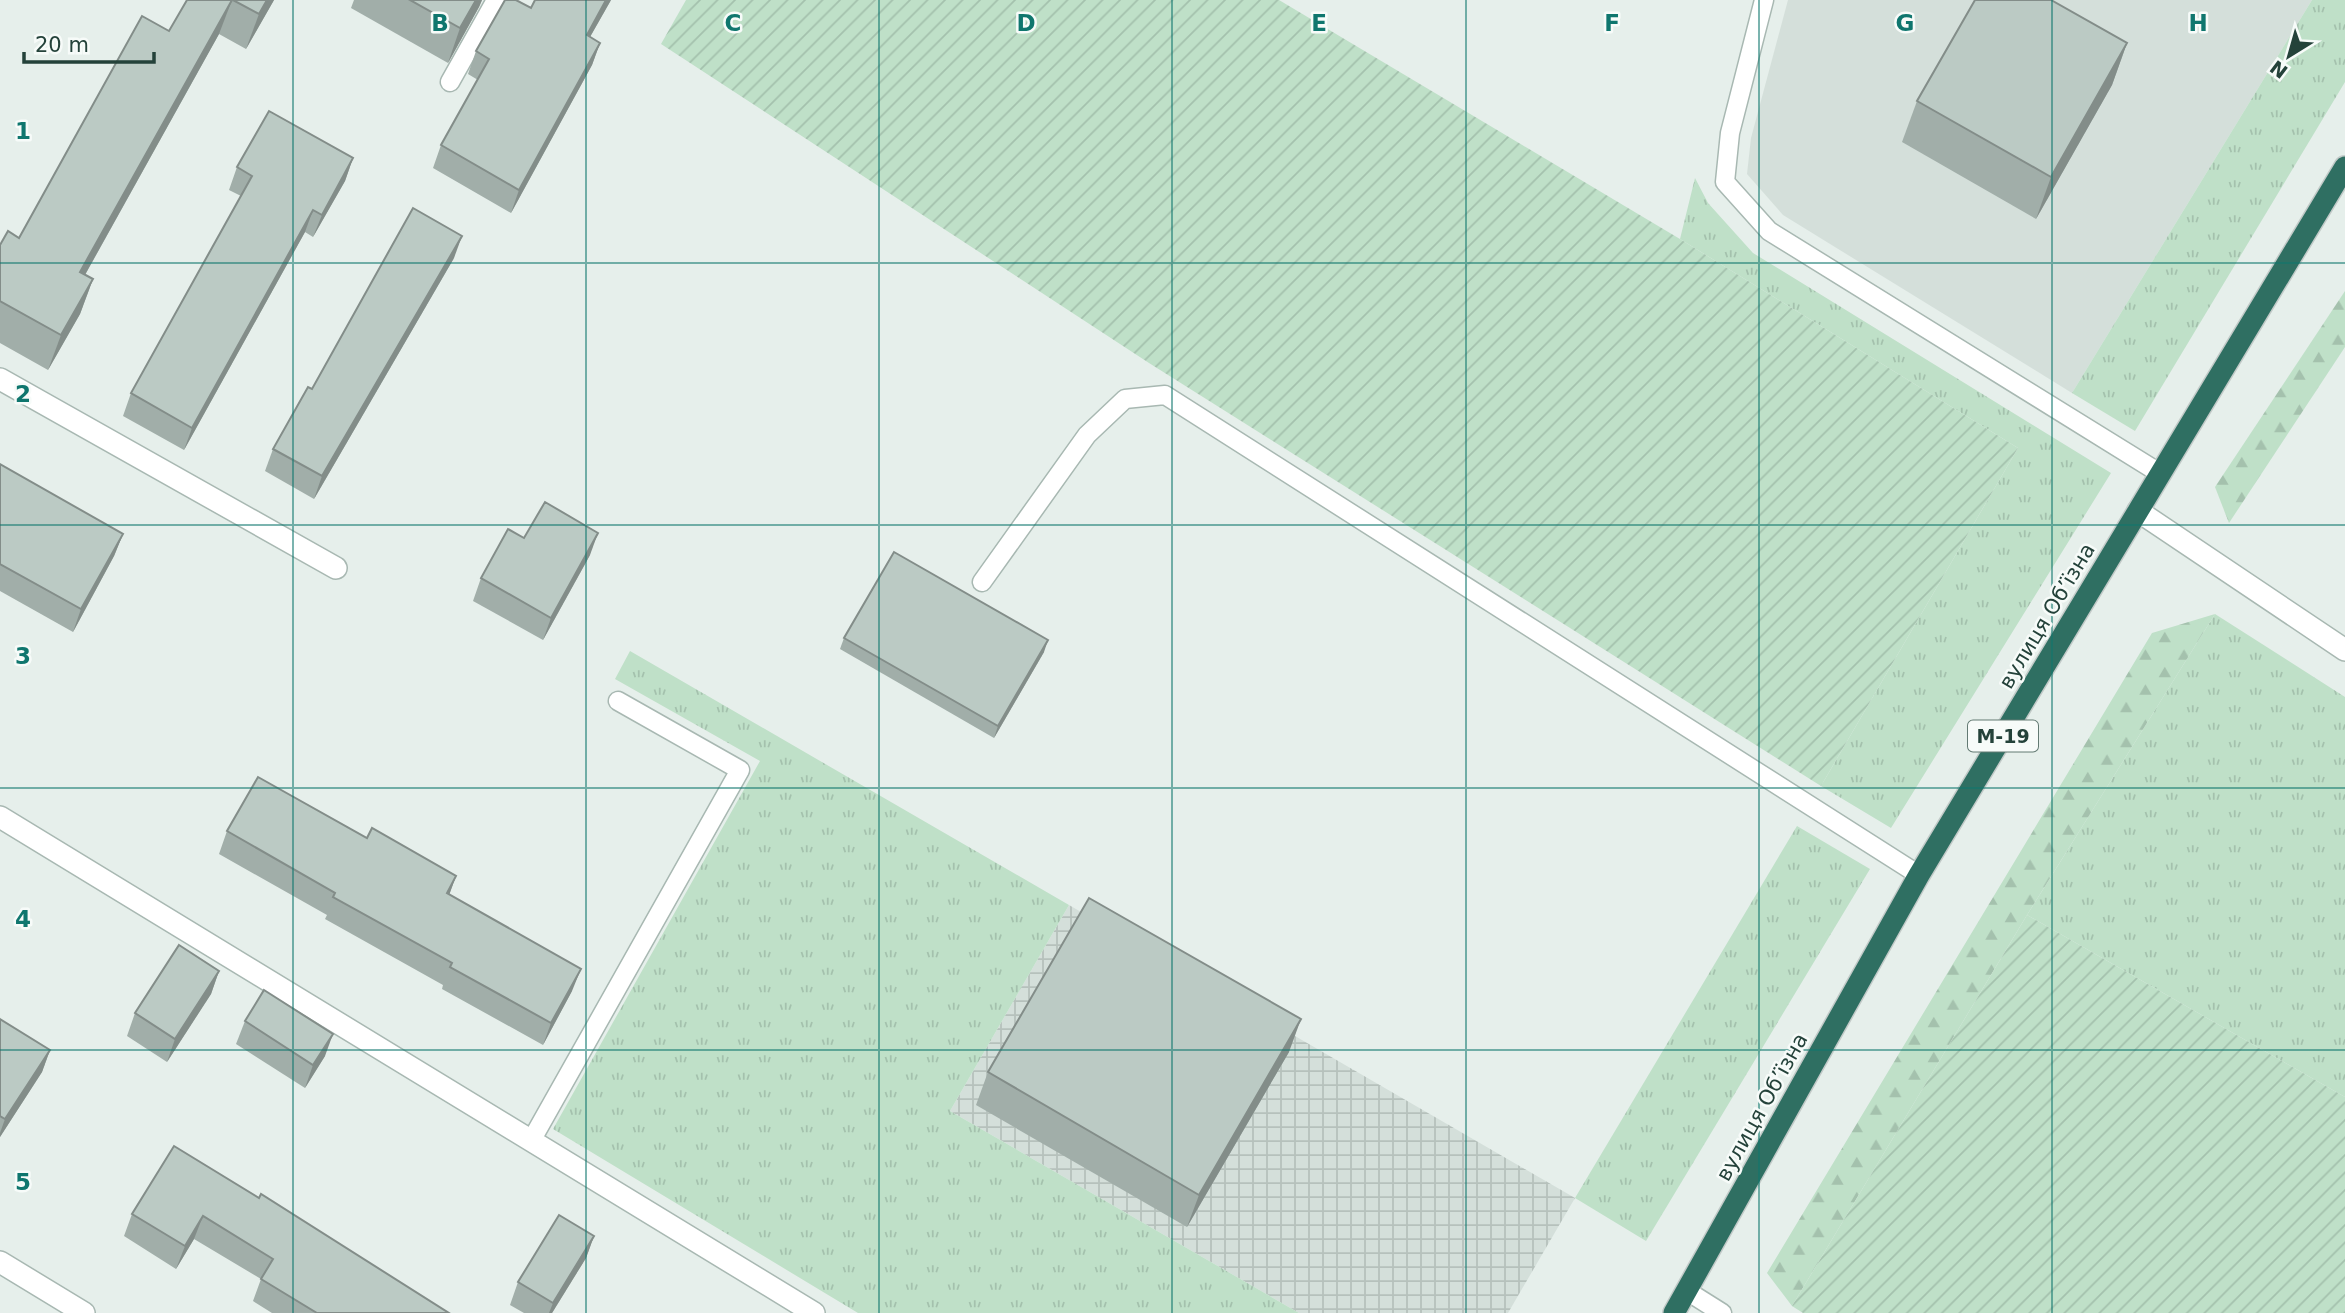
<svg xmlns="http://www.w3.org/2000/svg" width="2345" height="1313" font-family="'DejaVu Sans',sans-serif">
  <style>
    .built { fill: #d4dfda }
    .industrial { fill: url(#industrial-grid) }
    .grass { fill: url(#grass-tufts) }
    .forest { fill: url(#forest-firs) }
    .garden { fill: url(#garden-furrows) }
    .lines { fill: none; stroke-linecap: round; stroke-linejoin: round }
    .lane-casing { stroke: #a8b8b2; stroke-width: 21 }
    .street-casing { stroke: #a8b8b2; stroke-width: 24 }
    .highway-casing { stroke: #c2cac8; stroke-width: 24 }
    .lane { stroke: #fff; stroke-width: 18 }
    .street { stroke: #fff; stroke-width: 21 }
    .highway { stroke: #2f6f62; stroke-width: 21 }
    .wall { fill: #a1aea9 }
    .shaded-wall { fill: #838d89 }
    .building { fill: #bbcac4; stroke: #838d89; stroke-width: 2 }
    .grid { fill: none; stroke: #0f766e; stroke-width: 2; stroke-opacity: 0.55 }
    .labels { text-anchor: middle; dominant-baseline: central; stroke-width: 5; stroke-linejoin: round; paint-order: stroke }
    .shield { fill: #f7fbf9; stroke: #637a73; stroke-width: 2 }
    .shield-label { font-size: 19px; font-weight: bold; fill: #24423a }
    .street-label { font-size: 21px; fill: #24423a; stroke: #f7fbf9 }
    .grid-label { font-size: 23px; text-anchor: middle; font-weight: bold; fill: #0f766e; stroke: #f7fbf9; stroke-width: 5; stroke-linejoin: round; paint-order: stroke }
  </style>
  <defs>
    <pattern id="industrial-grid" width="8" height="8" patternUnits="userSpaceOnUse" patternTransform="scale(1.75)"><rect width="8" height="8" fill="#d4dfda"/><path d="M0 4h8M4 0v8" fill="none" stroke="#b6c1bc"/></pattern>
    <pattern id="grass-tufts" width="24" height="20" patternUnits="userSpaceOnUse" patternTransform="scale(1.75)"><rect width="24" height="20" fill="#bfe0c8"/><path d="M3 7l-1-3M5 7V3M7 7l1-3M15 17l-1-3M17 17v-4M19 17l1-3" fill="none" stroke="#a4c1ad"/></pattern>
    <pattern id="forest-firs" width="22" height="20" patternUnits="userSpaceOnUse" patternTransform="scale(1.75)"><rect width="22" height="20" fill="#bfe0c8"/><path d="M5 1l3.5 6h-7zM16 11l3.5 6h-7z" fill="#a4c1ad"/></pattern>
    <pattern id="garden-furrows" width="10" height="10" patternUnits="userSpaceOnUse" patternTransform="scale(1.75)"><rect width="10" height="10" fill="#bfe0c8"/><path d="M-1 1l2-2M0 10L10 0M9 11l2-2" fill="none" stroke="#a4c1ad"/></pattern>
  </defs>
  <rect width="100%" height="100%" fill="#e6efeb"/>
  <polygon class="built" points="1788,0 2312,0 2072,393 1783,215 1747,174 1751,138"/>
  <polygon class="industrial" points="1069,905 1575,1198 1508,1313 1299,1313 950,1111"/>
  <g class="grass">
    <polygon points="2312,0 2345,0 2345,82 2135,431 2072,393"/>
    <polygon points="1695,178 1708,203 1753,253 2111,473 1891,828 1821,786 2018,448 1680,239"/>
    <polygon points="2215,614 2345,697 2345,1097 2027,915"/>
    <polygon points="630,651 1069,905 950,1111 1299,1313 858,1313 553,1129 760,761 615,679"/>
    <polygon points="1797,826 1870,869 1646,1241 1575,1198"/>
  </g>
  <g class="forest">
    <polygon points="2345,291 2345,347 2229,523 2215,487"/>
    <polygon points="2215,614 2027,915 1792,1306 1767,1273 2152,633"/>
  </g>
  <g class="garden">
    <polygon points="686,0 1279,0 1680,239 2018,448 1821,786 1149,363 661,44"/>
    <polygon points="2027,915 2345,1097 2345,1313 1803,1313 1792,1306"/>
  </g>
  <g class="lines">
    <defs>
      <g id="lane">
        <polyline points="1764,0 1730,133 1725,182 1769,231 2161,474"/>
        <polyline points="450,82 496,0"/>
        <polyline points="982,582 1087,435 1125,399 1165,395 1919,875"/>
        <polyline points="531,1141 740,770 618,701"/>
        <polyline points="1687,1291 1722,1313"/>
      </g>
      <g id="street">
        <polyline points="0,379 336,568"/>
        <polyline points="2138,511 2345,650"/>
        <polyline points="0,817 814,1313"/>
        <polyline points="0,1262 84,1313"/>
      </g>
      <polyline id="highway" points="1674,1313 1919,875 2345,167"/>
    </defs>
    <use href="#lane" class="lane-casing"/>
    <use href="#street" class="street-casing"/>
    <use href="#highway" class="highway-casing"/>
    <use href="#lane" class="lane"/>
    <use href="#street" class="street"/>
    <use href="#highway" class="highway"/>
  </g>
  <g class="wall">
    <polygon points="187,0 274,0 246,49 219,34 85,275 93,279 80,314 48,370 0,343 0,245 19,238 169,31"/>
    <polygon points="354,0 482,0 479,7 448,63 351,8"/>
    <polygon points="611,0 590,37 600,43 592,65 511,213 433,168 441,145 478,80 468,74 476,51"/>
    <polygon points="2127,43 2112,85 2036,219 1902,142 1917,101"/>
    <polygon points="353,158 345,181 313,237 305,232 184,450 123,416 131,393 241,196 229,190 237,167"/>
    <polygon points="454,258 314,499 265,471 273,449 312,389"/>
    <polygon points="0,464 123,534 114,556 73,632 0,591"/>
    <polygon points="590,555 543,640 473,601 481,578"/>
    <polygon points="844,638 1044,652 994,738 840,649"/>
    <polygon points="227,831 367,838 456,876 449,895 572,991 543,1045 442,989 443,985 325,919 327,915 219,854"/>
    <polygon points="219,971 211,994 167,1062 127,1036 135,1013"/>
    <polygon points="0,1019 50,1050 42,1072 0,1137"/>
    <polygon points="245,1021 325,1056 305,1088 236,1044"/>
    <polygon points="1289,1052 1187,1227 976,1105 988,1072"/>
    <polygon points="259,1198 449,1313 272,1313 253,1301 261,1279 194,1239 176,1269 124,1236 132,1214"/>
    <polygon points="594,1236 586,1258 552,1313 524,1313 510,1305 518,1282"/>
  </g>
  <g class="shaded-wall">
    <polygon points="232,0 219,34 67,307 80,272"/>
    <polygon points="267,0 274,0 246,49 259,14"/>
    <polygon points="476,0 482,0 479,7 448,63 460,28"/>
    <polygon points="606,0 611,0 578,58 587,35"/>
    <polygon points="600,43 592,65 511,213 519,190"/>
    <polygon points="2127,43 2112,85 2036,219 2051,177"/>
    <polygon points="353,158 345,181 313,237 322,215"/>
    <polygon points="313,210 305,232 184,450 192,428"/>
    <polygon points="462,236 454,258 314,499 322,476"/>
    <polygon points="93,279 80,314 48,370 61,335"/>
    <polygon points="598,533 590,555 543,640 551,618"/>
    <polygon points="123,534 114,556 73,632 81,609"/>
    <polygon points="1048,640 1044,652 994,738 998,726"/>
    <polygon points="456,876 448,898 447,893"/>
    <polygon points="581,969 572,991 543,1045 551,1023"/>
    <polygon points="219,971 211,994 167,1062 175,1039"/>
    <polygon points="1301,1019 1289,1052 1187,1227 1199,1195"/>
    <polygon points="333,1034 325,1056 305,1088 313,1065"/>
    <polygon points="50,1050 42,1072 0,1137 0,1133 5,1119"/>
    <polygon points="203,1216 194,1239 176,1269 185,1246"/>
    <polygon points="594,1236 586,1258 552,1313 549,1313 553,1303"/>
  </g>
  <g class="building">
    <polygon points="187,0 232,0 80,272 93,279 61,335 0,301 0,245 8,231 19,238 142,16 169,31"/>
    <polygon points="233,0 267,0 259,14"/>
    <polygon points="410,0 476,0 460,28"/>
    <polygon points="505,0 516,0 531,8 535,0 606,0 587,35 600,43 519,190 441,145 489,59 476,51"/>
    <polygon points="1975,0 2051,0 2127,43 2051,177 1917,101"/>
    <polygon points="269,111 353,158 322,215 313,210 192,428 131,393 252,176 237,167"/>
    <polygon points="413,208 462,236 322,476 273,449 308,387 312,389"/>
    <polygon points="0,464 123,534 81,609 0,564"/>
    <polygon points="545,502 598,533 551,618 481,578 508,529 524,538"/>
    <polygon points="894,552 1048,640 998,726 844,638"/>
    <polygon points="258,777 367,838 372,828 456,876 447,893 581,969 551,1023 450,967 452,963 333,897 335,893 227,831"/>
    <polygon points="1089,898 1301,1019 1199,1195 988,1072"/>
    <polygon points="179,945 219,971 175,1039 135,1013"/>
    <polygon points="264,990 333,1034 313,1065 245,1021"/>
    <polygon points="0,1019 50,1050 5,1119 0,1116"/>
    <polygon points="174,1146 259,1198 261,1194 449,1313 317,1313 261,1279 273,1259 203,1216 185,1246 132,1214"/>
    <polygon points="559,1215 594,1236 553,1303 518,1282"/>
  </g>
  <path class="grid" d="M293 0V1313M586 0V1313M879 0V1313M1172 0V1313M1466 0V1313M1759 0V1313M2052 0V1313M0 263H2345M0 525H2345M0 788H2345M0 1050H2345"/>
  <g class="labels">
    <rect class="shield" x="1968" y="720.5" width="70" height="31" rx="5"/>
    <g class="shield-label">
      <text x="2003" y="736">М-19</text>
    </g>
    <g class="street-label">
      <text transform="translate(2047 616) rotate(-59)">вулиця Об’їзна</text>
      <text transform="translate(1762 1107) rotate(-61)">вулиця Об’їзна</text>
    </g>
  </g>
  <g class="grid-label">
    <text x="440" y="31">B</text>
    <text x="733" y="31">C</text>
    <text x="1026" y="31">D</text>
    <text x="1319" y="31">E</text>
    <text x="1612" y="31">F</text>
    <text x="1905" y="31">G</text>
    <text x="2198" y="31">H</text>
    <text x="23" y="139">1</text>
    <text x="23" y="402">2</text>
    <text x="23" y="664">3</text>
    <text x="23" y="927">4</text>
    <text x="23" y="1190">5</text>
  </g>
  <g transform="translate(2289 56) rotate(217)" stroke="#f7fbf9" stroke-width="5" paint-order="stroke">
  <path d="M0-5L12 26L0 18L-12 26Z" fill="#24423a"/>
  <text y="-10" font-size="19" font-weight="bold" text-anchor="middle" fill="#24423a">N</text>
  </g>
  <path d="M24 52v10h130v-10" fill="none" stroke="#24423a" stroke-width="3.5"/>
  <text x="35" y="52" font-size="21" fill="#24423a" stroke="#f7fbf9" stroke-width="5" paint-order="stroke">20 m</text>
</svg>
